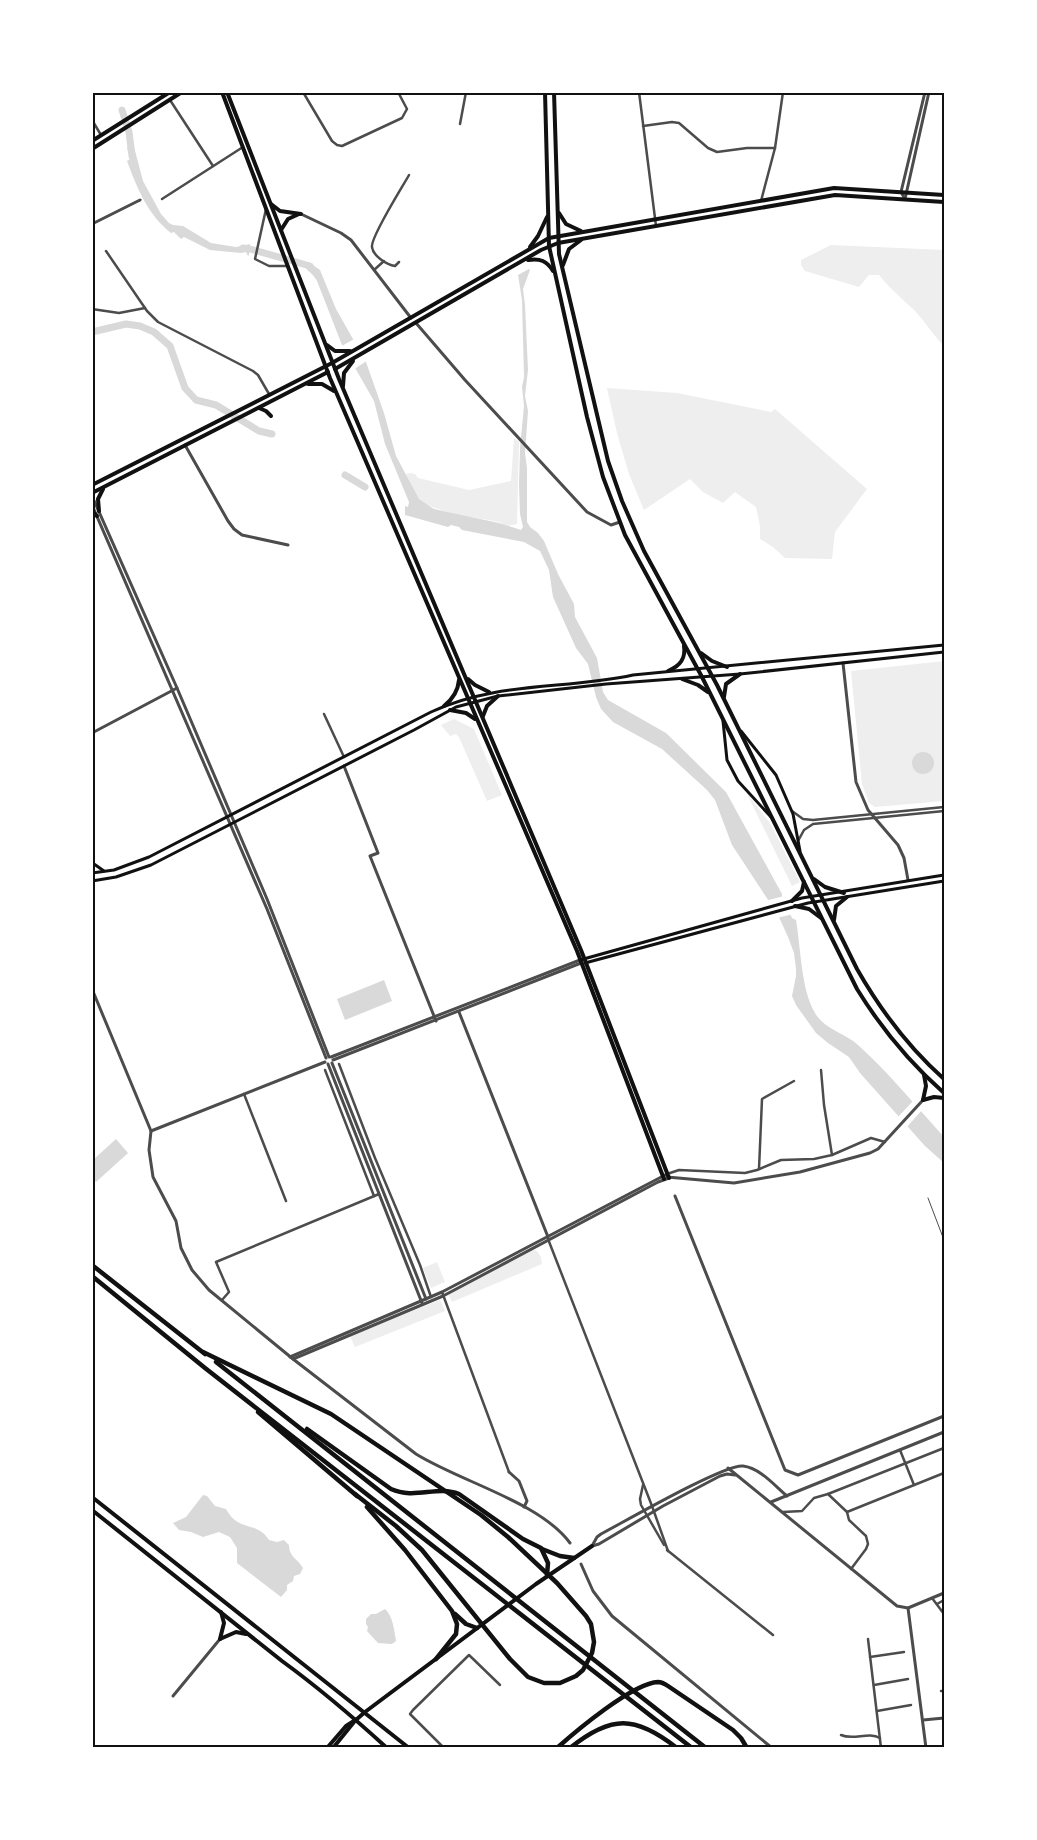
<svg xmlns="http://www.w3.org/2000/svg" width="1037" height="1840" font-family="Helvetica,sans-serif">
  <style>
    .green { fill: #eee }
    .water { fill: #d9d9d9 }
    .pier { fill: #fff }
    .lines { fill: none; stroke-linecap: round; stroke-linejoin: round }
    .river { stroke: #d9d9d9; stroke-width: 7 }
    .service { stroke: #4c4c4c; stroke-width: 1 }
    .minor { stroke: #4c4c4c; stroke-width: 2.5 }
    .tertiary { stroke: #4c4c4c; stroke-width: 3 }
    .secondary { stroke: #111; stroke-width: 3 }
    .primary { stroke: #111; stroke-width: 4 }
    .motorway { stroke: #111; stroke-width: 4.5 }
    .neatline { fill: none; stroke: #111; stroke-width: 2 }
  </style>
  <rect width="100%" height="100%" fill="#fff"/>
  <g class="green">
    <path d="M831 245 944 250V346C934 336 926 323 916 312 904 300 890 289 879 275H869L859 287 805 271 801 265V260Z"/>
    <polygon points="607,388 677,393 771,412 775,409 867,489 835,532 832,559 785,558 773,547 760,539 760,526 756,507 735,492 723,503 703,492 690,479 644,510 629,474 617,433"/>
    <path d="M514 438 519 442 517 524 507 526 499 522C480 518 431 512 419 499 413 493 410 483 406 474L410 473 415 474 418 478 469 490 511 481Z"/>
    <polygon points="944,661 944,801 875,807 869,803 862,784 851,671"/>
    <polygon points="454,719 474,729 502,795 487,801 459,737 456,734 450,736 441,725"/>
    <polygon points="746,792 770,823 800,882 792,886"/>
    <polygon points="533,1250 537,1251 541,1257 542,1264 452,1302 448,1294"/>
    <polygon points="437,1262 445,1282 431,1288 423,1268"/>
    <polygon points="440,1300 445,1311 355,1347 350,1336"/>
  </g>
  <g class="water">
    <path d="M127 147H134L143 181 161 214 169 223 173 225 183 226 211 243 236 247 250 244 249 255 248 256 246 252 241 253 210 250 184 237 181 239 174 232 171 233C148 215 137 188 127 161L130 159Z"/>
    <path d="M301 261 313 265 320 270 336 309 366 362 384 413 396 456 419 499 434 509 499 523 521 530 523 527 520 514 519 485 520 448 524 406 522 387 524 377 522 300 518 275 529 269 530 270 523 289 525 305 528 370 525 396 528 411 525 453 527 468V522L530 527 538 533 544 541 558 574 574 604 575 617 597 658 603 692 608 700 666 733 726 792 782 894V896L792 918 796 920C801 949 801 989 815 1013 824 1029 845 1033 858 1045 889 1073 916 1106 944 1137V1163L925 1146 860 1073 849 1057 828 1043 816 1033 796 1005 792 996 796 976V969L794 953 788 937 778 915 732 845 715 800 707 790 662 749 613 722 601 709 596 697 588 664 576 648 553 597 549 570 540 551 524 542 462 530 459 527 451 525 448 527 405 515V506L408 507 409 502 385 444 374 401 342 345 317 281C313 273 305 270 301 261Z"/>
    <circle cx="923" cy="763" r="11"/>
    <polygon points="384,980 392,1001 345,1020 337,999"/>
    <polygon points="116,1139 128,1153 96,1182 93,1178 93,1160"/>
    <path d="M203 1495 207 1496 215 1506 226 1509C239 1533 256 1520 269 1540L277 1542 284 1540 289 1545C289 1557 298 1559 303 1568L300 1574 294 1576 293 1581 287 1585V1590L281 1597 237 1563V1548L230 1537 219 1532 203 1537 191 1532 179 1530 173 1523 186 1517Z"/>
    <path d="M385 1609C393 1616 394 1630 396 1641L392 1644 378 1643 367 1631 368 1627 366 1624V1619L371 1614H376Z"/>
  </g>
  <g class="pier">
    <polygon points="356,338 368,360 353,370 340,347"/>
    <polygon points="784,896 793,914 777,918 765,901"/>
    <polygon points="914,1100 922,1110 906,1128 897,1118"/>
  </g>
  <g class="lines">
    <g class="river">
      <polyline points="122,110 129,132 132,156"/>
      <polyline points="243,248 250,249 310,266"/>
      <polyline points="92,332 126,324 140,326 154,332 170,346 185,388 196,400 216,405 259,431 272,434"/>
      <polyline points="345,475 365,487"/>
    </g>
    <polyline class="service" points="928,1198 944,1240"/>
    <g class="minor">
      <polyline points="303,92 332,141 337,145 342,146 402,118 407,109 398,92"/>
      <polyline points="639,92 656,226"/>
      <polyline points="170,100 213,166"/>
      <polyline points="92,120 101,135"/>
      <polyline points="460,124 466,92"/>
      <polyline points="643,126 672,122 679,123 708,148 717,152 747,148 775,148"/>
      <polyline points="162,199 243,147"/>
      <polyline points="761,201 775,148 783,92"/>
      <polyline points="266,209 255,259 269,266 288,266"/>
      <polyline points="106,251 147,311 158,322 253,371 258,375 269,394"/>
      <path d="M399 262 395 266C387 265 373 256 372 247 370 238 403 186 409 175"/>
      <polyline points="374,270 384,261"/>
      <polyline points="92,309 119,313 145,308"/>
      <polyline points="324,714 344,757"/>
      <polyline points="792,811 803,819 813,820 944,807"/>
      <polyline points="798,841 804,830 813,824 944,811"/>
      <polyline points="339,1064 375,1158 420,1265 431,1297"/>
      <polyline points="325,1070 374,1196"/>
      <polyline points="244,1094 286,1201"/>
      <polyline points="832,1155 871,1138 885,1142"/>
      <polyline points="759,1169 762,1099 794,1081"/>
      <polyline points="667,1174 679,1170 745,1173 757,1170 781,1160 814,1159 832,1155 824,1105 821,1070"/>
      <polyline points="548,1239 652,1506 668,1551"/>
      <polyline points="442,1292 509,1472"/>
      <polyline points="222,1300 229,1292 216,1262 379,1194"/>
      <polyline points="900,1450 914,1485"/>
      <polyline points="643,1485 640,1499 641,1505 664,1545"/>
      <polyline points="828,1494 944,1448"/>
      <polyline points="783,1512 802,1511 814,1498 828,1494 847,1512 849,1520 866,1536 868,1544 866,1549 851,1569"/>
      <polyline points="847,1512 944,1473"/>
      <polyline points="667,1550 773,1635"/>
      <polyline points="932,1598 944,1614"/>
      <polyline points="937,1604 944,1600"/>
      <polyline points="868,1639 881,1748"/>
      <polyline points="870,1657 904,1652"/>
      <polyline points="874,1685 908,1679"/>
      <polyline points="941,1691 944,1691"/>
      <polyline points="877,1711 911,1705"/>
      <path d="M841 1735C854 1741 868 1731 880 1738"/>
      <polyline points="444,1748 410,1714 413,1710 469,1655 500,1685"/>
    </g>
    <g class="tertiary">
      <polyline points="905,199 901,192 925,92"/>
      <polyline points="905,199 929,92"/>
      <polyline points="301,214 341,233 351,240 411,318"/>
      <polyline points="92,224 140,200"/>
      <polyline points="416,323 465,380 587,512 611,525 620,522"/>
      <polyline points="185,445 228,521 234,529 242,535 288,545"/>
      <polyline points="92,496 177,688 267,899 329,1057"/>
      <polyline points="92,505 267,909 326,1058"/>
      <polyline points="843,663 856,782 868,810 898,845 904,858 908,880"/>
      <polyline points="92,733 177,688"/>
      <polyline points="344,766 378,853 370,856 436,1021"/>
      <path d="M92 989 151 1131 149 1150 153 1177 176 1221 181 1248 192 1270 209 1290 293 1359 416 1454C461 1482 540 1502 570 1543"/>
      <polyline points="459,1012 548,1237"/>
      <polyline points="331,1057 580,960"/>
      <polyline points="333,1060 581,963"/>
      <polyline points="332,1063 426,1299"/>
      <polyline points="328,1064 422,1303"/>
      <polyline points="151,1131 325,1062"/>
      <polyline points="667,1177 734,1183 800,1172 870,1153 878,1149 923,1100"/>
      <polyline points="675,1196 785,1470 798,1475 944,1416"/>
      <polyline points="290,1357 442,1292 667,1174"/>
      <polyline points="293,1359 443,1296 658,1182 669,1178"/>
      <polyline points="728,1468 897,1606 908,1608 944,1593"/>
      <polyline points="509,1472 519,1481 527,1501 524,1507"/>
      <polyline points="771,1502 944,1432"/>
      <path d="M592 1546 597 1537 601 1534C624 1522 724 1464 743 1466 760 1468 774 1485 787 1496"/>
      <polyline points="592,1546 599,1544 663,1506 720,1476 727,1474 735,1475"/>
      <polyline points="581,1564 593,1591 612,1616 772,1748"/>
      <polyline points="908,1608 926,1748"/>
      <polyline points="173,1696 220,1639"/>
      <polyline points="923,1720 944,1718"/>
    </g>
    <g class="secondary">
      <polyline points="723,721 727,760 738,781 771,817"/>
      <polyline points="741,731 776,775 793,814 800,851"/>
      <polyline points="92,870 94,864 104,871"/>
      <path d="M92 873 114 870 149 857 431 712C497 681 564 690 633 675L944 645"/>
      <polyline points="92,881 116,877 151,865 414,730 456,707 498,696 606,684 740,674 944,652"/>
      <polyline points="580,960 802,898 944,875"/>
      <polyline points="585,963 808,903 944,881"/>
    </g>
    <g class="primary">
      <polyline points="222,92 330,378 577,951 664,1179"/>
      <polyline points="227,92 339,379 581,950 669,1178"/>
      <path d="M545 92 549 246 587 417 603 477 625 535 702 677 857 989C881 1028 910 1063 944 1093"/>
      <path d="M554 92 559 254 608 461 622 501 644 551 717 685 857 969C881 1011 908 1047 944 1079"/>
      <polyline points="92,141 170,92"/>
      <polyline points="92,149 182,92"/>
      <polyline points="271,204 280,211 301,214"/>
      <polyline points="559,213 566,224 581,231"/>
      <polyline points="281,230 288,219 299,214"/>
      <polyline points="530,247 538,236 547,217"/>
      <path d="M528 260C540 258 547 261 553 271"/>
      <polyline points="563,265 569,249 581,240"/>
      <polyline points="327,345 335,351 350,351"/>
      <polyline points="335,369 541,250 558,243 835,195 944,202"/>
      <polyline points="308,384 322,384 334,391"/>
      <polyline points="343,386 344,373 353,361"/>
      <polyline points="259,408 266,411 271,416"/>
      <polyline points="92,485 332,363 549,238 834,188 944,195"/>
      <polyline points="92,493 328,372"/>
      <polyline points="92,511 97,516"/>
      <polyline points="99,511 98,499 103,489"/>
      <polyline points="701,653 712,661 727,667"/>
      <path d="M668 671C680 666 686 659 684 646"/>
      <polyline points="468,679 475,685 489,692"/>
      <polyline points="682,679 698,685 708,692"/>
      <polyline points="724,697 726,684 740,674"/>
      <path d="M444 706C453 699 458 691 459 680"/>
      <polyline points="450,710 466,713 475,719"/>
      <polyline points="483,716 487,706 498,696"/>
      <polyline points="814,879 825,887 844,893"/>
      <polyline points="792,901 802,891 804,882"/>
      <polyline points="795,906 809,909 821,918"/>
      <polyline points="834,920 836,906 847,897"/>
      <polyline points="923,1100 926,1086 924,1075"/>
      <polyline points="923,1100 934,1097 944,1098"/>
      <polyline points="92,1497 409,1748"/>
      <path d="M92 1510 282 1661C319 1688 353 1717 387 1748"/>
      <polyline points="220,1639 236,1632 246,1634"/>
      <polyline points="220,1639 224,1623 221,1612"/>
      <polyline points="327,1748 346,1726 357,1719 365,1712 536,1584 592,1546"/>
      <polyline points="333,1748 354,1722"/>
    </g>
    <g class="motorway">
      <polyline points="92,1265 205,1354"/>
      <polyline points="92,1276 205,1368 692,1748"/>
      <polyline points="203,1352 331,1414 481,1515 508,1537 557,1583 586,1616 591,1624 594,1642 592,1653 583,1670 576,1676 560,1683 544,1683 528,1677 510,1659 422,1550 396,1526 355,1494"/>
      <polyline points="216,1362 706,1748"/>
      <polyline points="258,1412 357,1496"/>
      <path d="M307 1429 391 1489C415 1500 437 1485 459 1494L523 1539 541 1548 548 1563 547 1575"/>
      <polyline points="367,1507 405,1550 452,1611 457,1624 456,1634 436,1659"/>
      <polyline points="542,1549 560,1556 574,1558"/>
      <polyline points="455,1614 466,1624 477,1628"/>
      <path d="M557 1748C576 1731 633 1683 658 1682 662 1682 665 1684 668 1686L733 1730 741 1738 747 1748"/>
      <path d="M570 1748C611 1715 635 1715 677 1748"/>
    </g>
  </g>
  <rect width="1037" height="1840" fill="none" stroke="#ffffff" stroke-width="188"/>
  <rect x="94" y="94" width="849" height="1652" class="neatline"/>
</svg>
